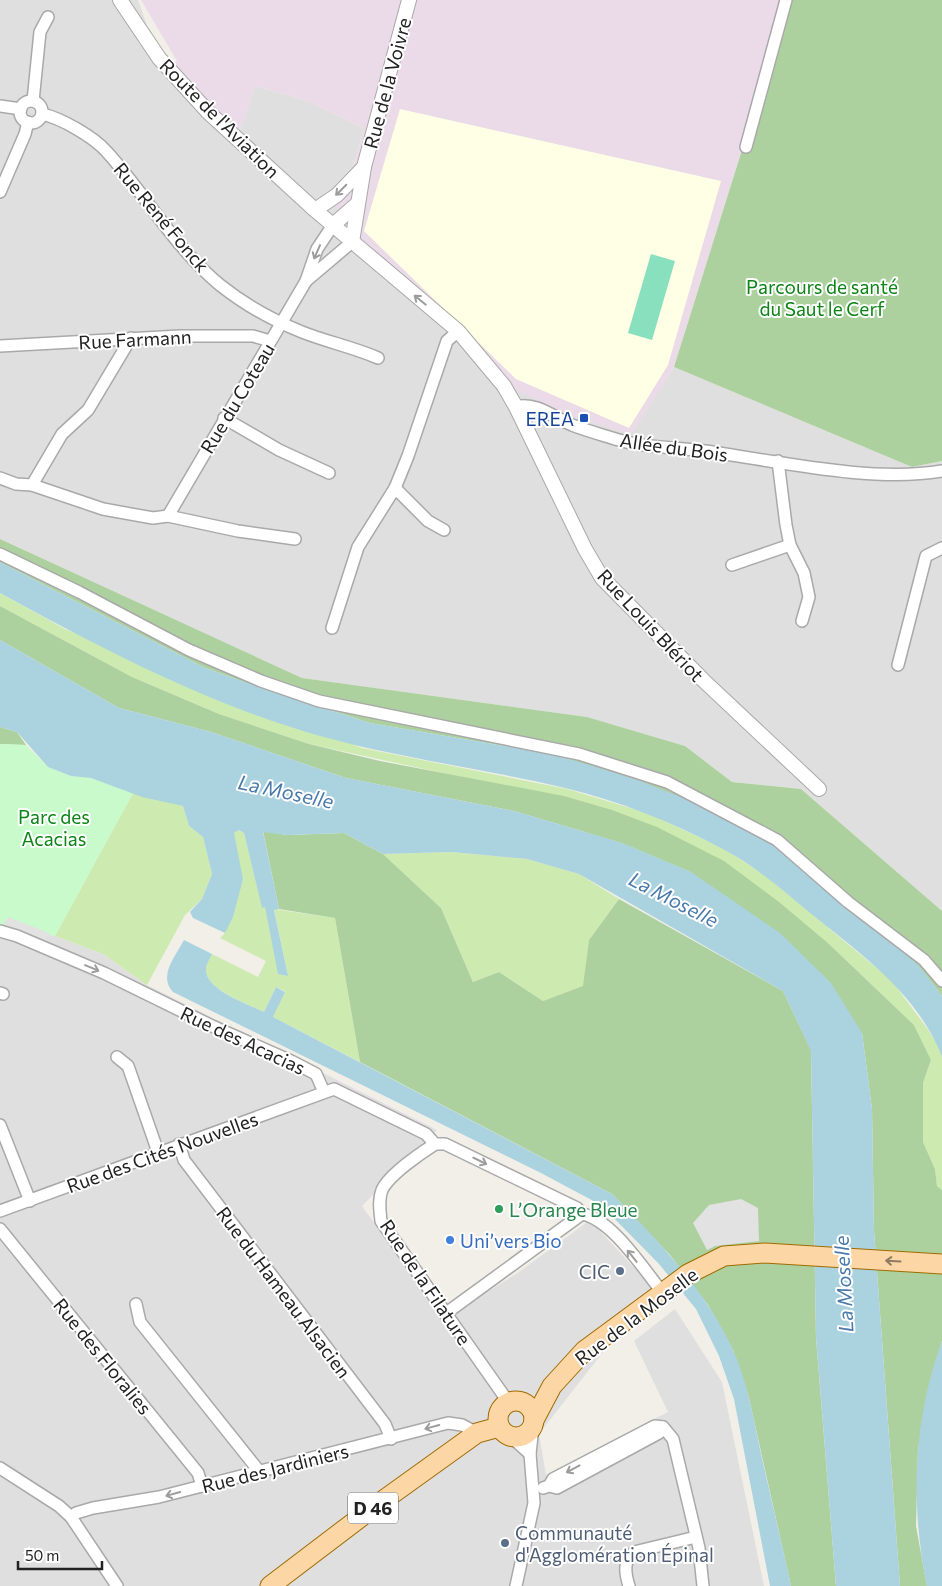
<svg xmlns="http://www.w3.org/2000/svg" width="942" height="1586" font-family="Commissioner,sans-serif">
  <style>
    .residential { fill: #e0dfdf }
    .industrial { fill: #ebdbe8 }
    .education { fill: #ffffe5 }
    .grass { fill: #cdebb0 }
    .forest { fill: #add19e }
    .park { fill: #c8facc }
    .pitch { fill: #88e0be }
    .parking { fill: #e2e2e2 }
    .water { fill: #aad3df }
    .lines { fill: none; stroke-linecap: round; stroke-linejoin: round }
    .minor-casing { stroke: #a9a9a9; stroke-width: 14 }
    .tertiary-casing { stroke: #a9a9a9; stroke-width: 16 }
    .primary-casing { stroke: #a06b00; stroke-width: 21 }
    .minor { stroke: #fff; stroke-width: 11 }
    .tertiary { stroke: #fff; stroke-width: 14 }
    .primary { stroke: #fcd6a4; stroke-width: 19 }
    .oneway { stroke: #9c9c9c }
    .oneway2 { stroke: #8f7c63 }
    .transit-dot { fill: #1a4fb4; stroke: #fff; stroke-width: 2 }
    .leisure-dot { fill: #2e9e5b; stroke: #fff; stroke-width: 2 }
    .shop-dot { fill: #3f7fe0; stroke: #fff; stroke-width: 2 }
    .service-dot { fill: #5c6f8a; stroke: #fff; stroke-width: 2 }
    .labels { text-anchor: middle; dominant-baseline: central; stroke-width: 4; stroke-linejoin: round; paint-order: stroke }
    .shield { fill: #fff; stroke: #646464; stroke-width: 1 }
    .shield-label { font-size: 18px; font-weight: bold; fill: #222 }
    .street-label { font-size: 19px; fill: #222; stroke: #fff }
    .park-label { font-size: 19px; fill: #0c8416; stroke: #fff }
    .transit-label { font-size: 19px; fill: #164399; stroke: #fff; text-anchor: end }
    .leisure-label { font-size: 19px; fill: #27864d; stroke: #fff; text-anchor: start }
    .shop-label { font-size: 19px; fill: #366cbe; stroke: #fff; text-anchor: start }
    .service-label { font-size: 19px; fill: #4e5e75; stroke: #fff; text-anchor: end }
    .water-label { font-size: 20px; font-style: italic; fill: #4a7aab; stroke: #fff }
  </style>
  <rect width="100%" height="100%" fill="#f2efe9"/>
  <g class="residential">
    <polygon points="0,0 138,0 164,73 238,136 255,86 308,101 364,128 354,164 327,195 630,435 674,367 912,467 942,461 942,911 801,789 732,782 685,746 587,717 302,678 0,539"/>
    <polygon points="0,925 55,936 103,954 147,985 437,1130 362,1206 443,1319 516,1274 590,1220 653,1288 539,1434 546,1475 668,1412 634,1341 675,1309 722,1382 764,1586 0,1586"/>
  </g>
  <polygon class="industrial" points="141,0 789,0 674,367 631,435 564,413 514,389 420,293 362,240 327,196 354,164 364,128 308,101 255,86 238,136 170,66 177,61"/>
  <polygon class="education" points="400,109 721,181 668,365 629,428 516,379 364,231"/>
  <g class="grass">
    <polygon points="0,593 65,629 362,748 567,789 647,813 723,848 766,876 891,980 927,1028 937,1044 942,1057 942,1190 937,1186 935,1169 923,1142 923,1083 931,1060 914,1025 829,944 471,779 309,744 219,714 132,677 0,606"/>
    <polygon points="133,793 183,806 189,826 203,837 212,874 202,899 185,915 147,985 103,954 55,936"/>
    <path d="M239 830 244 833 262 907 265 906 288 976 274 909 335 918 360 1062 273 1017 285 991 276 987 264 1012C248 1004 204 989 206 969 206 964 210 958 212 954L258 977 266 961 220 938 225 933 243 879 234 839V833Z"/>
    <polygon points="452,852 527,859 579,874 619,899 589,940 584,986 543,1001 499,972 473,982 441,908 383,854"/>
  </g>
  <g class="forest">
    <polygon points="789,0 942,0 942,461 912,467 674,367"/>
    <polygon points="0,539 302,678 587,717 685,746 732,782 801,789 942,911 942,996 920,968 868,925 556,755 370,723 252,685 203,667 0,562"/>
    <polygon points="0,606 132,677 219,714 309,744 380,761 564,796 612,810 657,827 724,861 779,902 829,944 914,1025 931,1060 923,1083 923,1142 935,1169 937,1186 942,1190 942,1341 931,1378 918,1450 916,1526 927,1586 900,1586 874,1231 872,1109 862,1033 691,872 622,843 514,811 346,778 211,732 119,708 0,640"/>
    <polygon points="0,727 17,732 26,745 0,744"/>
    <polygon points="263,831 287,835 344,833 383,854 441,908 473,982 499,972 543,1001 583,986 589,940 619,899 783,991 811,1050 816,1337 836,1586 791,1586 749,1398 733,1350 708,1305 670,1255 612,1194 360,1062 335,918 279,909"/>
  </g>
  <polygon class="park" points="0,744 26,745 48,767 71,776 91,778 133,793 55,936 0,925"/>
  <polygon class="pitch" points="651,254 675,261 652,340 628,333"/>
  <g class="parking">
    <polygon points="8,917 49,933 44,943 2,928"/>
    <polygon points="741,1199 758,1208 759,1241 715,1246 707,1250 693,1223 709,1205"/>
  </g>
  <g class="water">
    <path d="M0 562 203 667 252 685 370 723 556 755 635 779 706 807 770 842 918 965 942 996V1057C921 1001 871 961 825 925 791 898 760 868 721 848 672 822 619 801 565 788 477 767 387 757 300 730 194 697 97 646 0 593Z"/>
    <polygon points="0,640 119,708 211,732 346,778 514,811 622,843 691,872 780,933 831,983 862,1033 872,1109 874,1231 900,1586 836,1586 816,1337 811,1051 783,991 579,874 527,859 452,852 383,854 344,833 287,835 263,832 279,909 274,910 288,976 278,974 265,907 262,908 244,833 239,830 234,833 243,879 233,917 225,933 193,918 190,912 202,899 212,874 203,837 189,826 183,806 142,797 91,778 71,776 48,767 17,732 0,727"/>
    <path d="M184 940 212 954C210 959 206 964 206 969 205 990 248 1004 264 1012L276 987 285 992 273 1017 612 1194C658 1240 706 1291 733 1350 747 1381 753 1416 760 1449 770 1494 781 1540 791 1586H770L734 1399 719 1356 696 1309 659 1264 601 1205 541 1173 173 992C158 976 175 957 184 940Z"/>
    <path d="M942 1341V1586H927C910 1505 913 1419 942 1341Z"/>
  </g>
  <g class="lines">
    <defs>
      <g id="minor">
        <polyline points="33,101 40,32 48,17"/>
        <circle cx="31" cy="112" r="11"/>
        <polyline points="0,106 21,109"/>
        <path d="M42 114C61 118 94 137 107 152 146 195 174 247 220 285 244 304 274 321 302 332 327 342 353 347 378 358"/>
        <polyline points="746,147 786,0"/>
        <polyline points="0,192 25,134 28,122"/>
        <polyline points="306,281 352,242"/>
        <polyline points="0,346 180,336 253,336 270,341"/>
        <path d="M516 407C535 401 555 418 572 425 585 430 599 434 612 438 642 448 674 447 705 451 777 461 872 483 942 471"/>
        <polyline points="224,418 279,450 329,473"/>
        <polyline points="778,461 786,525 790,545 804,573 809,597 802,621"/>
        <polyline points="0,478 16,484 32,485 103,509 153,518 168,516 238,531 295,539"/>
        <polyline points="32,485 62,434 88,410 131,338"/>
        <polyline points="395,488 428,521 444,530"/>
        <polyline points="168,516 306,281 317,249 333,225"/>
        <polyline points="0,554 79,592 189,650 261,681 319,701 579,754 667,782 777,840 848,902 924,960 942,981"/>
        <polyline points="732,565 790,545"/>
        <polyline points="332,628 358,547 395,488 408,456 447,341 458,331"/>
        <polyline points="898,665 926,556 942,548"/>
        <polyline points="0,931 17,936 104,973 212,1026 291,1061 316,1074 324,1092"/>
        <polyline points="0,993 3,994"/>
        <polyline points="117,1057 128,1066 158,1152"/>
        <polyline points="0,1125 30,1201"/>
        <polyline points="179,1144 184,1160 385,1424 391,1439"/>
        <path d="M435 1144C421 1153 389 1175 382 1190 378 1200 380 1211 381 1221L509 1403"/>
        <path d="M0 1211 334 1089 426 1134 435 1144H445L577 1208 582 1214C612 1219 644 1270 663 1293"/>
        <polyline points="0,1229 198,1473 202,1486"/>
        <polyline points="136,1304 140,1322 259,1471"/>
        <polyline points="445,1314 582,1214"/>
        <polyline points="510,1436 530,1454"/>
        <polyline points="0,1468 59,1506 71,1517 117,1586"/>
        <polyline points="549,1486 553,1479 655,1426 663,1427 673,1439 699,1548 703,1586"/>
        <polyline points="543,1488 549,1486 557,1488 659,1433 663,1427"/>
        <polyline points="71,1517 76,1513 93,1508 159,1497 448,1423 462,1425 477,1433"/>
        <polyline points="516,1586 534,1503 530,1454 533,1426"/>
        <path d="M629 1586C625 1573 623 1561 634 1552L696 1537"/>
      </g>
      <g id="tertiary">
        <polyline points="120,0 159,58 208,112 315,210 458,331 504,386 516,407 585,549 602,578 703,680 819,789"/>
        <polyline points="315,210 337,195 364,167"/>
        <polyline points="333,225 357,204"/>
        <polyline points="352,242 364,167 409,0"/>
      </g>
      <g id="primary">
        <circle cx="516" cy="1419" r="18"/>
        <polyline points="534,1420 552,1386 584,1351 688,1274 724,1256 765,1253 942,1264"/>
        <polyline points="270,1586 374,1507 477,1433 499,1427"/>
      </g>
    </defs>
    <use href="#minor" class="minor-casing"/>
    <use href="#tertiary" class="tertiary-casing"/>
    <use href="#primary" class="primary-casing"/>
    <use href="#minor" class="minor"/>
    <use href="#tertiary" class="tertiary"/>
    <use href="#primary" class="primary"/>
  </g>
  <defs><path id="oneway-shaft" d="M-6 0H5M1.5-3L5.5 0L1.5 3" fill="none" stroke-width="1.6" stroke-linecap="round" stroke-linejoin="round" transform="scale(1.25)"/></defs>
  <g class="oneway">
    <use href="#oneway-shaft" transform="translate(341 190) rotate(135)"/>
    <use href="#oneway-shaft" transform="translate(317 252) rotate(114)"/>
    <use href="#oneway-shaft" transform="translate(420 300) rotate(-141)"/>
    <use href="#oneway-shaft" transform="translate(92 968) rotate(23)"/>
    <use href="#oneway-shaft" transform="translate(480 1161) rotate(26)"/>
    <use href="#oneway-shaft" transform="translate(632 1256) rotate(-129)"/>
    <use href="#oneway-shaft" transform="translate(432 1427) rotate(165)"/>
    <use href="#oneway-shaft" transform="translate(573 1469) rotate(152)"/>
    <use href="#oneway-shaft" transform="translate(173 1494) rotate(165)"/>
  </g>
  <use class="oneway2" href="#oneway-shaft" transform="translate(893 1261) rotate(-177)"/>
  <rect class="transit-dot" x="579" y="413" width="10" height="10" rx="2.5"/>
  <circle class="leisure-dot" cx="499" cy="1209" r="5"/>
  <circle class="shop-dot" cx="450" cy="1240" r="5"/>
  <g class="service-dot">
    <circle cx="620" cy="1271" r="5"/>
    <circle cx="505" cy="1543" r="5"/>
  </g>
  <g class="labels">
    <rect class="shield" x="348" y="1492.5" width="50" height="31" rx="4"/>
    <g class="shield-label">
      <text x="373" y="1508">D 46</text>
    </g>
    <g class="street-label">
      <text transform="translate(387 83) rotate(-75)">Rue de la Voivre</text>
      <text transform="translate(220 118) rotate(45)">Route de l'Aviation</text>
      <text transform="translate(162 217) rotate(50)">Rue René Fonck</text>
      <text transform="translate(135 339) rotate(-3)">Rue Farmann</text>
      <text transform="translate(237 398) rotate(-59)">Rue du Coteau</text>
      <text transform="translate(674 447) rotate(8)">Allée du Bois</text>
      <text transform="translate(651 625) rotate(47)">Rue Louis Blériot</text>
      <text transform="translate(243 1040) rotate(25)">Rue des Acacias</text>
      <text transform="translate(162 1152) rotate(-20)">Rue des Cités Nouvelles</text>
      <text transform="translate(426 1282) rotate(56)">Rue de la Filature</text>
      <text transform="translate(284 1292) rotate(53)">Rue du Hameau Alsacien</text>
      <text transform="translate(636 1316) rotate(-37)">Rue de la Moselle</text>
      <text transform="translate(103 1356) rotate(51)">Rue des Floralies</text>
      <text transform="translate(275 1468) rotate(-14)">Rue des Jardiniers</text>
    </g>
    <g class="park-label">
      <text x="822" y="286">Parcours de santé<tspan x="822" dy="22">du Saut le Cerf</tspan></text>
      <text x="54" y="816">Parc des<tspan x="54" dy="22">Acacias</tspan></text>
    </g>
    <g class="transit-label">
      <text x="574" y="418">EREA</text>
    </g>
    <g class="leisure-label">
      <text x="509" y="1209">L’Orange Bleue</text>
    </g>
    <g class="shop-label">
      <text x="460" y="1240">Uni’vers Bio</text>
    </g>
    <g class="service-label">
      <text x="610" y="1271">CIC</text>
      <text x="515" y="1532" text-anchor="start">Communauté<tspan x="515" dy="22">d'Agglomération Épinal</tspan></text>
    </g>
    <g class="water-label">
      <text transform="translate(286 791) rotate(12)">La Moselle</text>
      <text transform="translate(674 899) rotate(27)">La Moselle</text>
      <text transform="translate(843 1284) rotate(-93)">La Moselle</text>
    </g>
  </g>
  <path d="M18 1561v8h84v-8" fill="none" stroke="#222222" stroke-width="2.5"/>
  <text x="25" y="1561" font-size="15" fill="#222222" stroke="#ffffff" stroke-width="4" paint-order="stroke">50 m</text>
</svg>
